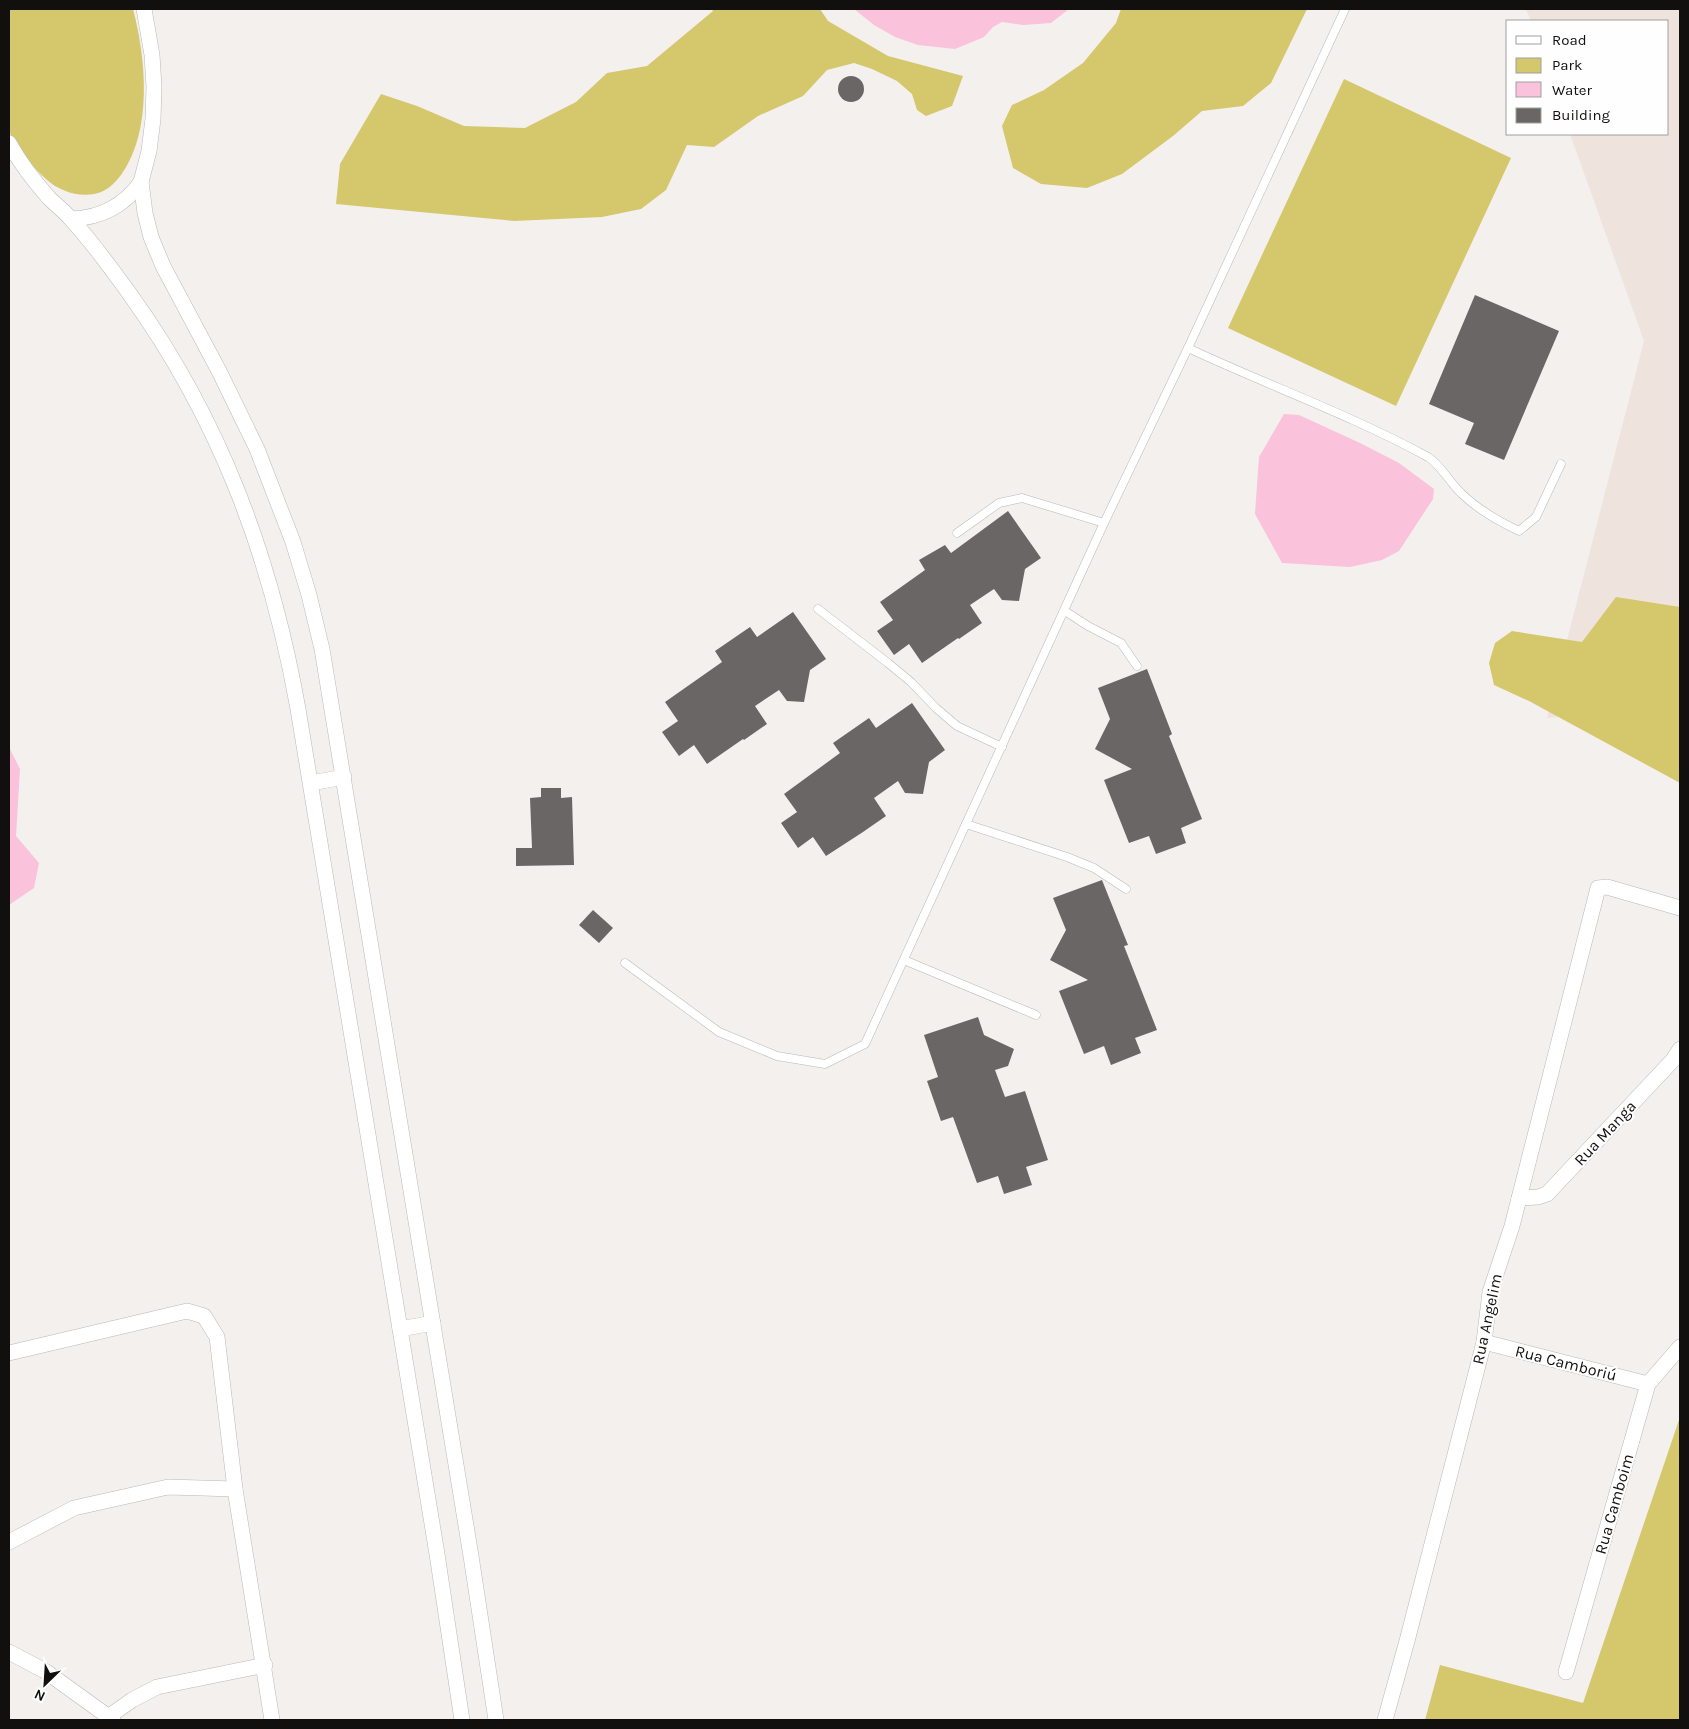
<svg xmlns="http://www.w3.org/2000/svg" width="1689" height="1729" font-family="Karla,sans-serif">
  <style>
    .built { fill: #efe3de }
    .green { fill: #d4c76c }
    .water { fill: #fac2db }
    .building { fill: #6a6666 }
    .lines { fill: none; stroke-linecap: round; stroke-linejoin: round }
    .service-casing { stroke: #bbb7b6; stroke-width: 9 }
    .minor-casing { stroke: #bbb7b6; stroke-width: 16 }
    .service { stroke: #fff; stroke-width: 8 }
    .minor { stroke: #fff; stroke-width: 15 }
    .labels { text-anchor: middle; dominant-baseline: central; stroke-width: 4; stroke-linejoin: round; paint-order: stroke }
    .street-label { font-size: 16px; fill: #11100f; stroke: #fffefe }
  </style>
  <rect width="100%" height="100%" fill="#f4f0ee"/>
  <polygon class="built" points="1526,9 1680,9 1680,706 1547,718 1644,341 1570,134 1668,134 1668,21 1531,21"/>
  <g class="green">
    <path d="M9 9H133C146 58 153 131 121 175 114 184 106 192 94 194 77 197 59 191 46 179 33 167 14 147 9 130 6 121 9 107 9 96 9 67 9 38 9 9Z"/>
    <polygon points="712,9 820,9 828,21 888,56 963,76 952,106 926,116 917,110 912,94 897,81 872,69 854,63 827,70 803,96 758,116 714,147 687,145 666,190 641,209 602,217 514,221 336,204 340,164 381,94 417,106 464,126 525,128 576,102 607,73 647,66 713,11"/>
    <polygon points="1121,9 1307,9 1271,83 1243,106 1202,111 1173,136 1122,174 1087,188 1041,184 1013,168 1002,126 1012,105 1044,90 1083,63 1116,23"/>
    <polygon points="1344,79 1511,158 1396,406 1228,328"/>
    <polygon points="1616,597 1680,607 1680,783 1529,701 1494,685 1489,663 1495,643 1512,631 1582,642"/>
    <polygon points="1680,1417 1680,1720 1425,1720 1440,1665 1583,1703"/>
  </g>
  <g class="water">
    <polygon points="854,9 1069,9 1051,23 1023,25 1002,22 993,27 984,37 955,49 918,45 895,37 874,25"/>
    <polygon points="1284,414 1299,415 1360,443 1399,463 1434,489 1433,499 1399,551 1382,560 1350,567 1282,563 1255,514 1259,457"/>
    <polygon points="9,747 20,769 16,836 39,863 34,888 9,905"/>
  </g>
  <g class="building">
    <circle cx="851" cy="89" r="13"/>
    <polygon points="1475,295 1559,331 1504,460 1465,444 1474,423 1429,404"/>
    <polygon points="1008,511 1041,558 1025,569 1019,601 1002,600 994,589 970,605 982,623 959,639 958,638 922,663 909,644 894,655 877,631 893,620 880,602 925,570 919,560 945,545 951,553"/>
    <polygon points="793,612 826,659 810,670 804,702 787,701 779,690 755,706 767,724 744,740 743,739 707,764 694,745 679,756 662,732 678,721 665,702 722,662 715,651 750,627 757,637"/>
    <polygon points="1147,669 1172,734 1169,736 1202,819 1181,828 1186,843 1156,854 1149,836 1129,843 1104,780 1132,769 1095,749 1110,719 1098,688"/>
    <polygon points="912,703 945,750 929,762 923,794 905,793 898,781 874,798 886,816 863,832 826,856 813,837 798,848 781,823 797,812 784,794 840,753 833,743 869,718 876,728"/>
    <polygon points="541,788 561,788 561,798 572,797 574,865 516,866 516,848 532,848 530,798 541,797"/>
    <polygon points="1102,880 1128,945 1124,946 1157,1030 1135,1038 1141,1053 1111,1065 1104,1046 1084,1054 1059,991 1088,980 1050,960 1066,930 1053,898"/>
    <polygon points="593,910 613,928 599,943 579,925"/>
    <polygon points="978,1017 984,1035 1014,1049 1008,1066 995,1070 1005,1097 1025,1091 1048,1160 1026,1167 1032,1185 1004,1194 998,1176 977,1183 953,1117 941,1121 927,1081 938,1077 924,1035"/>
  </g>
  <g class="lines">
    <defs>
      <g id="service">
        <path d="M1188 348C1267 385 1351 415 1428 457 1441 465 1450 483 1461 493 1478 510 1498 521 1519 531L1536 517 1561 464"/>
        <polyline points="957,533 999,503 1022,498 1104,523"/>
        <polyline points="818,609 888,663 911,682 936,708 957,726 1002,747"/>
        <polyline points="1065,611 1088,626 1121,643 1137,666"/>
        <polyline points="966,824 1067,857 1094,868 1126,889"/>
        <polyline points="904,960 1036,1015"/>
        <polyline points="625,963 719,1032 777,1056 825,1064 865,1044 1104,523 1188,348 1345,9"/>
      </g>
      <g id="minor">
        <polyline points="144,9 152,55 154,87 153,119 149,151 141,182 145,213 151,237 163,266 219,371 257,449 293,542 309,595 322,649 471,1556 496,1720"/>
        <path d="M9 143C20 163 34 181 49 198 56 205 64 211 71 219 92 242 111 268 129 293 220 419 271 557 298 709L437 1554 462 1720"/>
        <path d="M71 219C100 218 124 206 141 182"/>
        <polyline points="311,783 344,777"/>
        <polyline points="1519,1198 1538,1197 1547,1194 1673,1060 1680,1049"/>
        <polyline points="400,1329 433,1323"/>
        <polyline points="1484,1342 1648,1384"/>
        <polyline points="9,1353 187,1311 204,1316 217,1337 235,1489 272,1720"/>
        <polyline points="9,1542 74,1508 168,1487 235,1489"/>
        <polyline points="9,1652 45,1671 113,1720"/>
        <polyline points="1566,1672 1648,1384 1680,1347"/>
        <polyline points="108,1717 132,1700 157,1687 265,1665"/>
        <polyline points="1385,1720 1407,1641 1484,1342 1490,1292 1512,1226 1598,888 1607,887 1680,908"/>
      </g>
    </defs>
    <use href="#service" class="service-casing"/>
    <use href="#minor" class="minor-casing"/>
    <use href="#service" class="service"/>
    <use href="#minor" class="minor"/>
  </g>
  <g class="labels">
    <g class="street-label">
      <text transform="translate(1605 1133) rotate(-47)">Rua Manga</text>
      <text transform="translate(1487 1319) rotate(-78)">Rua Angelim</text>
      <text transform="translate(1566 1363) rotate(14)">Rua Camboriú</text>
      <text transform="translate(1614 1504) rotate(-74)">Rua Camboim</text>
    </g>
  </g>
  <rect width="1689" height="1729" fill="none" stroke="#11100f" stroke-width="20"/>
  <rect x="1506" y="20" width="162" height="115" fill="#fffefe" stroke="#a09f9e"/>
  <rect x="1516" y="36" width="25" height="8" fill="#ffffff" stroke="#a09f9e"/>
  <text x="1552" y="45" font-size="15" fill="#11100f">Road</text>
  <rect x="1516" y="58" width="25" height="15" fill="#d4c76c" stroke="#a09f9e"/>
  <text x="1552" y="70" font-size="15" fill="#11100f">Park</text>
  <rect x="1516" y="82" width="25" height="15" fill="#fac2db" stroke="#a09f9e"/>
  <text x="1552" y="95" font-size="15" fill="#11100f">Water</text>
  <rect x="1516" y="108" width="25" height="15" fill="#6a6666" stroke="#a09f9e"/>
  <text x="1552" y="120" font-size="15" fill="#11100f">Building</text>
  <g transform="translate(45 1684) rotate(205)" stroke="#fffefe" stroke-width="4" paint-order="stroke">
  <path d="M0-4L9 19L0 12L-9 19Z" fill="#11100f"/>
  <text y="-8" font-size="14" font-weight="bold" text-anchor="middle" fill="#11100f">N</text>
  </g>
</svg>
